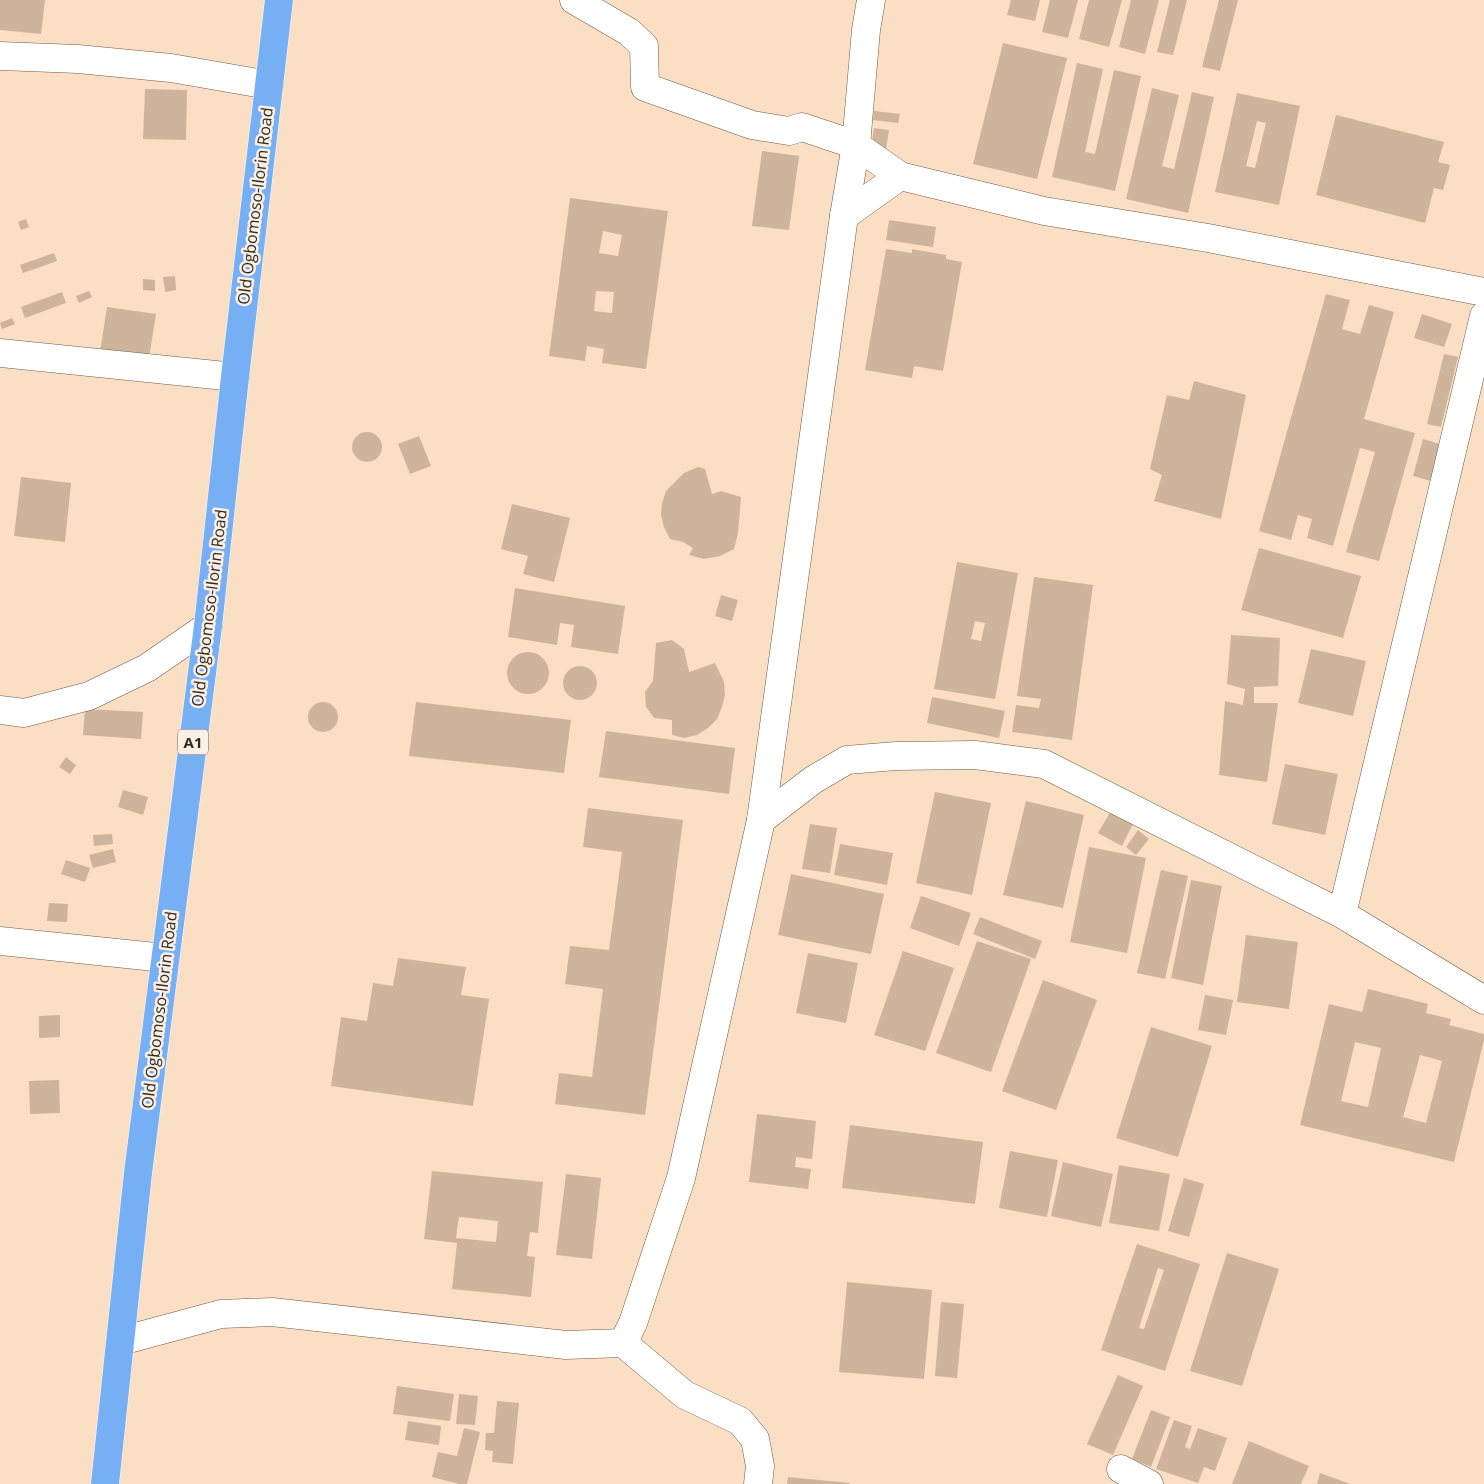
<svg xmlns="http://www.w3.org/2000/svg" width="1484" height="1484" font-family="'Open Sans',sans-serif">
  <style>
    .building { fill: #ceb49a; fill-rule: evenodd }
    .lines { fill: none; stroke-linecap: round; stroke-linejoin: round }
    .minor-casing { stroke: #715a43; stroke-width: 29 }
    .highway-casing { stroke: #fff; stroke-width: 29 }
    .minor { stroke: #fff; stroke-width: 28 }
    .highway { stroke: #77aff4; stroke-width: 28 }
    .labels { text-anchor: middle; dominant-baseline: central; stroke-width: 5; stroke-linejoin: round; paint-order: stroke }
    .shield { fill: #fbf0e5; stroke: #6f655a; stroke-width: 1 }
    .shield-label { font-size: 15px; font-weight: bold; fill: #33291f }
    .street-label { font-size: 16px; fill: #33291f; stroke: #fbf0e5 }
  </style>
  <rect width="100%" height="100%" fill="#fbdfc5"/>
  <g class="building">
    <polygon points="0,0 45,0 41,34 0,30"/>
    <polygon points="1011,0 1040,0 1035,21 1007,15"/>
    <polygon points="1050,0 1078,0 1068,38 1042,32"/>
    <polygon points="1089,0 1122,0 1109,47 1079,39"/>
    <polygon points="1131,0 1159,0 1145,54 1119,47"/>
    <polygon points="1170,0 1187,0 1173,55 1157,52"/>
    <polygon points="1219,0 1238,0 1220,71 1202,67"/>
    <polygon points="1003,43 1067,58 1037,179 973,164"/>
    <polygon points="1077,63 1103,69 1085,152 1095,154 1114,70 1141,76 1115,191 1052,177"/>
    <polygon points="1152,88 1179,95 1162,166 1174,169 1192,92 1214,97 1188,213 1126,199"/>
    <polygon points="145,89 187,90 186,140 143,139"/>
    <path d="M1237 93 1300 106 1279 205 1215 192ZM1257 121 1266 123 1255 168 1246 166Z"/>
    <polygon points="874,111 900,114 898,123 873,120"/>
    <polygon points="1336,115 1444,142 1438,162 1450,165 1443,190 1434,188 1425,223 1316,195"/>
    <polygon points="874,128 889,130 886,150 871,148"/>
    <polygon points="762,151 799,156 789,230 752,226"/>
    <path d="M570 198 668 211 646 369 602 363 604 349 587 346 585 361 549 356ZM603 231 622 235 618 256 599 253ZM596 291 614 292 612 313 594 311Z"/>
    <polygon points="26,219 29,227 21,230 18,222"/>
    <polygon points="889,220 936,227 933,247 886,240"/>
    <polygon points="886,249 912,253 912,249 946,255 946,259 962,262 943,371 914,366 912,378 865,370"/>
    <polygon points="54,253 57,261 23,273 20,265"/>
    <polygon points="175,276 176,290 165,292 163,277"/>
    <polygon points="143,279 155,280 155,291 143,290"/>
    <polygon points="89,291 92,297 79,303 76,296"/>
    <polygon points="62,292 66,303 25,318 21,307"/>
    <polygon points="1326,294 1350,300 1342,329 1360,334 1369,305 1394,312 1364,419 1415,433 1379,561 1346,552 1375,452 1360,448 1333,546 1307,538 1312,519 1298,515 1291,540 1259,531"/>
    <polygon points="107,307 156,314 149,358 100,352"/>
    <polygon points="1422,314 1452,324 1444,347 1414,338"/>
    <polygon points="12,318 15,324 2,329 0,323"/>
    <polygon points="1444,354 1458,357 1441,427 1427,424"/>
    <polygon points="1194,381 1246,395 1221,519 1154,501 1162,475 1150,469 1167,395 1189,400"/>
    <circle cx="367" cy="447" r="15"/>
    <polygon points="419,436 431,466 410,474 398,444"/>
    <polygon points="1423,439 1440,444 1431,481 1413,476"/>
    <polygon points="698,467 705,469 712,494 721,491 741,497 738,533 734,549 720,556 704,559 689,555 693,548 683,542 670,539 664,527 661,515 662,503 666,491 684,473"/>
    <polygon points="21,477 71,483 65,542 14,536"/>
    <polygon points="512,504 570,518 554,582 523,574 528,556 501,549"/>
    <polygon points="1259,548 1361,576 1343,638 1241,610"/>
    <path d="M957 562 1018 573 995 699 934 689ZM975 621 985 623 981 641 971 639Z"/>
    <polygon points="1034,577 1093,585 1072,740 1012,732 1016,705 1039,708 1041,699 1017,696"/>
    <polygon points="515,588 625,606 618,654 571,647 574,625 560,623 557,645 508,637"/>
    <polygon points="721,595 738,600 732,621 715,616"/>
    <polygon points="1231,635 1280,638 1278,686 1254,687 1254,703 1278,703 1267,782 1219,775 1225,701 1243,705 1245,689 1227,684"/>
    <polygon points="672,640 684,649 689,672 715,663 724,682 725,695 722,707 717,719 708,728 697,735 684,738 672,735 672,720 654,718 646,707 645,692 653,681 656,643"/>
    <polygon points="1311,649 1366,661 1353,716 1298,703"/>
    <circle cx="528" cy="673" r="21"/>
    <circle cx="580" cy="683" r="17"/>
    <polygon points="932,697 1005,711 999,738 927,723"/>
    <polygon points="416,702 571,720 564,773 409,756"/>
    <circle cx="323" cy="717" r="15"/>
    <polygon points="85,709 143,712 141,739 83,735"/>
    <polygon points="606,731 735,748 729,794 599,777"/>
    <polygon points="66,757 76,765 70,774 59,767"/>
    <polygon points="1285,764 1338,774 1325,835 1272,824"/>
    <polygon points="123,790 148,797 143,815 118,807"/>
    <polygon points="935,792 991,803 972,895 916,883"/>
    <polygon points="1026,801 1084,815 1063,908 1003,895"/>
    <polygon points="588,808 683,820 645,1115 555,1104 559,1073 592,1077 603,989 565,984 570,946 609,950 622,852 583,847"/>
    <polygon points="1112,809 1135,820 1122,846 1098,833"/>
    <polygon points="810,824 837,828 830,873 802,869"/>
    <polygon points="1138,830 1149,839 1136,855 1126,847"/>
    <polygon points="112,834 113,844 94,846 93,835"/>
    <polygon points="840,844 893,853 887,885 834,875"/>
    <polygon points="1089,847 1146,858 1127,953 1070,942"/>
    <polygon points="113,849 116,862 93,868 89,855"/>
    <polygon points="66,860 90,868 85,882 61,874"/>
    <polygon points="1161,870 1188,876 1165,979 1137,973"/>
    <polygon points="791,874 884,894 871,954 778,935"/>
    <polygon points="1191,880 1222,886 1203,985 1171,978"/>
    <polygon points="921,896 971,913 959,946 910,928"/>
    <polygon points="49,903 68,904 67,922 47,921"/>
    <polygon points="980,917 1042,941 1035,959 973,934"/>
    <polygon points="1246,935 1298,942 1289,1009 1237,1002"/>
    <polygon points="977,941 1031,959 991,1072 936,1053"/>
    <polygon points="903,951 954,968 925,1051 874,1035"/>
    <polygon points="808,953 858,963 846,1023 796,1013"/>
    <polygon points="398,958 466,967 461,995 489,999 473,1106 331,1086 341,1017 367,1021 373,983 393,986"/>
    <polygon points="1043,980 1097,1000 1056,1110 1002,1091"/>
    <path d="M1368 989 1428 1004 1426 1013 1451 1019 1449 1025 1484 1034V1040L1454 1162 1300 1125 1329 1004 1362 1012ZM1355 1042 1381 1048 1368 1107 1341 1101ZM1420 1055 1442 1061 1426 1123 1403 1117Z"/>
    <polygon points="1205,995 1233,1000 1226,1035 1198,1030"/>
    <polygon points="60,1015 60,1037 39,1038 39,1016"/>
    <polygon points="1151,1027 1212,1046 1178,1157 1116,1138"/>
    <polygon points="59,1080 60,1113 30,1114 29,1081"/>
    <polygon points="757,1114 816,1121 812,1159 796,1157 795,1167 811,1169 808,1189 749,1182"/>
    <polygon points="850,1125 983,1142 975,1204 842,1188"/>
    <polygon points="1010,1151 1058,1160 1047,1217 999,1208"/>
    <polygon points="1063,1162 1113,1174 1101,1227 1051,1216"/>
    <polygon points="1119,1165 1170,1174 1159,1231 1109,1223"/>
    <path d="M432 1171 543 1182 538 1233 530 1232 527 1256 535 1257 531 1297 452 1289 457 1243 424 1239ZM459 1217 498 1221 496 1242 456 1238Z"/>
    <polygon points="566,1174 601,1178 592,1259 556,1255"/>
    <polygon points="1184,1178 1204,1184 1189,1237 1168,1231"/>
    <path d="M1137 1244 1200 1264 1165 1371 1101 1350ZM1158 1268 1164 1270 1144 1329 1139 1328Z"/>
    <polygon points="1227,1253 1279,1269 1242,1386 1190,1371"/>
    <polygon points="847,1282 932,1290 924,1379 839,1372"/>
    <polygon points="941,1302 964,1304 957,1378 935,1376"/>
    <polygon points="1118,1375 1143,1386 1113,1455 1087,1444"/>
    <polygon points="397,1386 454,1394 450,1421 393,1414"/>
    <polygon points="459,1394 478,1396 475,1425 456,1424"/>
    <polygon points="497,1401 519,1403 513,1464 492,1462 493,1451 485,1450 486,1433 494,1433"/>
    <polygon points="1151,1410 1170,1417 1151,1467 1132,1459"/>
    <polygon points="1174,1420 1192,1426 1185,1447 1190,1449 1198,1428 1227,1438 1215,1471 1204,1467 1198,1483 1156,1469"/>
    <polygon points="408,1421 441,1426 439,1445 405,1440"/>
    <polygon points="464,1428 480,1432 467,1484 459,1484 432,1477 438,1452 457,1456"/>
    <polygon points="1249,1441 1309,1466 1301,1484 1232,1484"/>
    <polygon points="1320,1473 1350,1484 1317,1484"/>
    <polygon points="788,1477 850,1483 850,1484 787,1484"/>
  </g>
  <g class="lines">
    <defs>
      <g id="minor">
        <polyline points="574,0 629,32 644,46 645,87 752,125 789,131 802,127 856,145 900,176 1044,211 1208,238 1484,292"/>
        <polyline points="0,56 78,59 171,68 269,85"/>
        <polyline points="844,216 900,176"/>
        <polyline points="0,353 235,377"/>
        <polyline points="0,710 24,713 89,696 147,668 208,626"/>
        <polyline points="761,820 813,780 847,760 896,756 975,755 1044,764 1342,914 1484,1000"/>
        <polyline points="1342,914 1484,316"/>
        <polyline points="0,941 165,958"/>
        <polyline points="121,1341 221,1314 272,1312 566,1345 623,1343 685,1395 740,1421 755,1439 760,1466 758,1484"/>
        <polyline points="623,1343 633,1323 681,1178 761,820 844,216 856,145 866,30 871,0"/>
        <polyline points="1121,1469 1149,1484"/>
      </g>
      <polyline id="highway" points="105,1484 138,1173 208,626 235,377 279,0"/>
    </defs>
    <use href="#minor" class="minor-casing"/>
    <use href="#highway" class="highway-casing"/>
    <use href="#minor" class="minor"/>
    <use href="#highway" class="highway"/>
  </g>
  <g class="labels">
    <rect class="shield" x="178" y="729.5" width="30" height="25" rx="4"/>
    <g class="shield-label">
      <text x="193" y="742">A1</text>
    </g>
    <g class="street-label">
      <text transform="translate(255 206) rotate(-83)">Old Ogbomoso-Ilorin Road</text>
      <text transform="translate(209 608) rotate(-83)">Old Ogbomoso-Ilorin Road</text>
      <text transform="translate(159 1010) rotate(-83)">Old Ogbomoso-Ilorin Road</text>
    </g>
  </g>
</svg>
